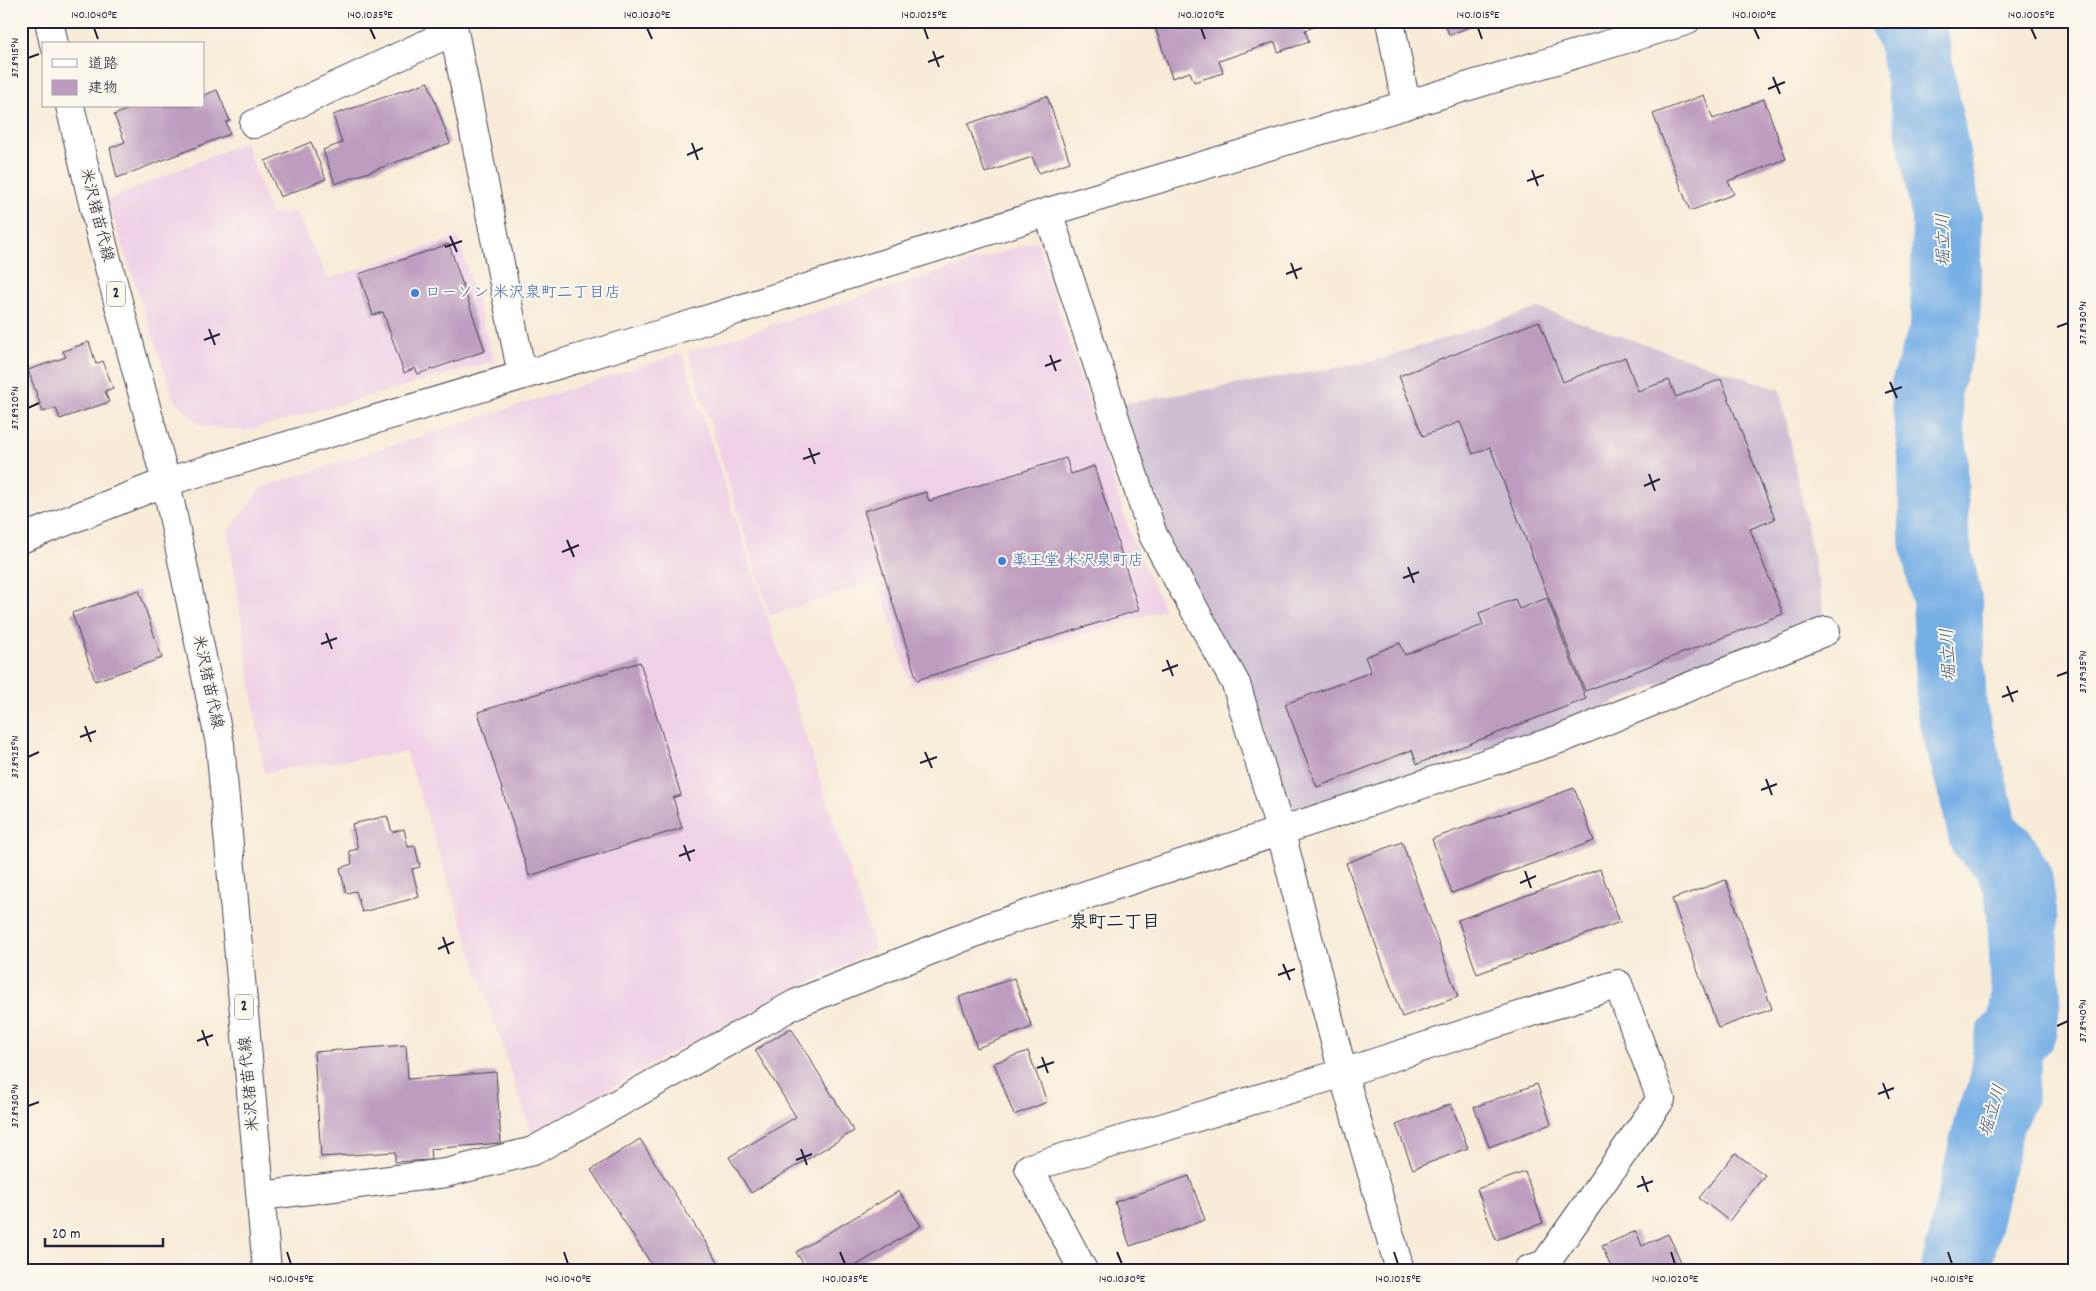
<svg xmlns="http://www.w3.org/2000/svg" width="2096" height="1291" font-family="Dekko,'Klee One',sans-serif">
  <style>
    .built { fill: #efd0e6 }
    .industrial { fill: #cdbed2 }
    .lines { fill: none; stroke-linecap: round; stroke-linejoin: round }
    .river { stroke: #76afe6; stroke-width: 70 }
    .building { fill: #be9cbf }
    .minor-casing { stroke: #424052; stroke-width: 30 }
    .major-casing { stroke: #424052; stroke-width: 30 }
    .minor { stroke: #fff; stroke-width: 28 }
    .major { stroke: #fff; stroke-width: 28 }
    .ticks { fill: none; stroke: #22223b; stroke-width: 2 }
    .shop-dot { fill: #3f7fe0; stroke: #fbf7ec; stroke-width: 2 }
    .labels { text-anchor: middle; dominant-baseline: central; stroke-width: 4; stroke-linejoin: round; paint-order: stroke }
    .shield { fill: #fbf7ec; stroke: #636270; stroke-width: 1 }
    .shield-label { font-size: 15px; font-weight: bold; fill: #22223b }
    .street-label { font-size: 16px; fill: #22223b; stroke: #fbf7ec }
    .shop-label { font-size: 16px; fill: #366cbe; stroke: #fbf7ec; text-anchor: start }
    .water-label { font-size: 18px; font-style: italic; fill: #445a7f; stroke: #fbf7ec }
    .neighbourhood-label { font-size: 18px; font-weight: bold; fill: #22223b; stroke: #fbf7ec }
    .neatline { fill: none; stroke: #22223b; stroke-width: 2 }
    .ticks-label { font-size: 12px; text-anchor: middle; fill: #22223b }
  </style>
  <rect width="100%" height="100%" fill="#fbf7ec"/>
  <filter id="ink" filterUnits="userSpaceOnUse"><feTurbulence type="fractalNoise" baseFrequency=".02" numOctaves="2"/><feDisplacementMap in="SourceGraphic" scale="10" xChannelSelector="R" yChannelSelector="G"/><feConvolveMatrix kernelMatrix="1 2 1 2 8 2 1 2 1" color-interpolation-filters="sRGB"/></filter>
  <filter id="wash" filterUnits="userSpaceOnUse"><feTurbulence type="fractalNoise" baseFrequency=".0096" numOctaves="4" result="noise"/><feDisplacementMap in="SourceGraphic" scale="20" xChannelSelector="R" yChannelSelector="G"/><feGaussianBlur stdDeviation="1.12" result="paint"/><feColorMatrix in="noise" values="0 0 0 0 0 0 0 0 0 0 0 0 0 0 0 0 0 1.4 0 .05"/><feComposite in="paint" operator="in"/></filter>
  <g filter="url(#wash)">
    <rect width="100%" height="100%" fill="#f8ebd7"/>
    <g class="built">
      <polygon points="245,142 271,215 295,211 328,279 458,237 494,361 246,431 201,426 174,399 107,200"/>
      <polygon points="1037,241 1132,540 1165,610 911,685 878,580 770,616 688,352"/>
      <polygon points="682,353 875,949 673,1052 531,1134 406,752 264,772 228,531 262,487"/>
    </g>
    <polygon class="industrial" points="1538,308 1780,390 1825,617 1558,725 1290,815 1246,680 1162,531 1121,404 1371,362"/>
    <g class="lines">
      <polyline class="river" points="1905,21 1914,43 1947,217 1945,328 1925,390 1933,456 1934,538 1947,600 1952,710 1977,805 1983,834 2004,855 2018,881 2022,913 2026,996 2022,1028 2009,1042 2002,1095 1990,1119 1956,1270"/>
    </g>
    <g id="blocks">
      <g class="building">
        <polygon points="1153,21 1329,21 1329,22 1305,30 1309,42 1278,52 1275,42 1219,61 1223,73 1194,82 1190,72 1172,78"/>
        <polygon points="1444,21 1485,21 1449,35"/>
        <polygon points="428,82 450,143 335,184 323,150 342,143 333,115"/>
        <polygon points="217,90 230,121 226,122 230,134 117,178 110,148 125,142 114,115 135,106 204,106 204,95"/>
        <polygon points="1704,95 1713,119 1764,99 1786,159 1728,181 1734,194 1690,211 1653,114"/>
        <polygon points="1047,96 1070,162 1039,173 1032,157 985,173 968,124"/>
        <polygon points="311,142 326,179 280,197 265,161"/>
        <polygon points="449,244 485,351 418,374 415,368 404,373 383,312 373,315 359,274"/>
        <polygon points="1539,321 1563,382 1625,357 1638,391 1669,380 1676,397 1721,379 1775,519 1750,529 1783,614 1585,691 1490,447 1473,454 1460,422 1423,436 1399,376"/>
        <polygon points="89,342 96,364 103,361 113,388 105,391 109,402 60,419 56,408 43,412 28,370 66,357 63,351"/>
        <polygon points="1066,458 1071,474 1094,466 1139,610 917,680 864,511 926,492 929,501"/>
        <polygon points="139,590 162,658 95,681 72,613"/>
        <polygon points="1547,598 1586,699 1417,764 1412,750 1317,787 1285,704 1371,672 1365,657 1400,643 1405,655 1483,625 1479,613 1515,599 1519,609"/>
        <polygon points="640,662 681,795 673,798 682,828 529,876 478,712"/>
        <polygon points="1574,788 1594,841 1452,893 1432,839"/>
        <polygon points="387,816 392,832 404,829 408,847 415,846 420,867 412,869 419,897 362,912 356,891 346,893 340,868 352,864 349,851 358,849 352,824"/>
        <polygon points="1402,842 1458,997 1402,1017 1346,863"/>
        <polygon points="1600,869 1620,922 1477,974 1458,920"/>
        <polygon points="1726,880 1772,1009 1718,1028 1672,899"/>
        <polygon points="1014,978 1032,1027 977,1048 959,997"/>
        <polygon points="791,1028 854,1131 751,1193 729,1157 796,1117 755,1050"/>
        <polygon points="406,1045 408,1079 496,1072 501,1143 430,1149 431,1160 395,1162 395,1152 321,1157 314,1052"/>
        <polygon points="1028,1051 1047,1102 1014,1115 994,1063"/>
        <polygon points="1537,1084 1551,1124 1489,1147 1474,1107"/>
        <polygon points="1451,1104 1468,1148 1413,1169 1396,1125"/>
        <polygon points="640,1139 723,1270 655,1270 591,1170"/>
        <polygon points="1735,1153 1765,1175 1729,1221 1699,1198"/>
        <polygon points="1525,1172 1543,1223 1496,1240 1477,1189"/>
        <polygon points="1189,1176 1205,1220 1130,1246 1115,1202"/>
        <polygon points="899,1191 921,1226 849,1270 807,1270 796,1252"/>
        <polygon points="1636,1231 1642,1246 1668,1234 1685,1270 1612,1270 1602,1246"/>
      </g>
    </g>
  </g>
  <g filter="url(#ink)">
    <use href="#blocks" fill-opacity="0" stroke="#424052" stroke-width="1"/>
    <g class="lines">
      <defs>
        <g id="minor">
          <polyline points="1390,21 1406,105"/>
          <polyline points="254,124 454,31 522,375"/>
          <polyline points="1048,212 1153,535 1236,684 1281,833 1343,1073 1400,1270"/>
          <polyline points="21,539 166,482 664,333 1048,212 1686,21"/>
          <polyline points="261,1196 446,1173 533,1151 795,1004 992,926 1563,738 1826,631"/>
          <polyline points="1083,1270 1029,1168 1343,1073 1618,984 1661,1099 1545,1264 1528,1270"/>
        </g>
        <g id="major">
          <polyline points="49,21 54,44"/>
          <polyline points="70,106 102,241 166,482 220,744 267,1270"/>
        </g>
      </defs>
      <use href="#minor" class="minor-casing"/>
      <use href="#major" class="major-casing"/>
      <use href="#minor" class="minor"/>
      <use href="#major" class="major"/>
    </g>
  </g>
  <path class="ticks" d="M94 28 98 39M370 28 375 39M647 28 652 39M924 28 928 39M1201 28 1205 39M1478 28 1482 39M1754 28 1759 39M2031 28 2036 39M933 51 939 67M28 58 39 54M928 62 944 56M1773 77 1780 94M1768 89 1785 82M692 143 698 160M687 155 703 148M1532 170 1538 186M1527 181 1544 175M450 236 457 252M445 247 462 241M1291 263 1297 279M1286 274 1302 268M2057 327 2068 323M209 329 215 345M204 340 220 334M1050 355 1056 371M1045 366 1061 360M1890 382 1897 398M1885 393 1902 387M28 408 39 403M809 448 815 464M803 459 820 453M1649 474 1655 491M1644 486 1660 479M567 540 574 557M562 552 579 545M1408 567 1414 583M1403 578 1419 572M326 633 332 649M321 644 337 638M1167 660 1173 676M1162 671 1178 665M2057 676 2068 672M2007 686 2013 702M2002 697 2018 691M85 726 91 742M80 737 96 731M925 752 932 768M28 757 39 752M920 763 937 757M1766 779 1772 795M1761 790 1777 784M684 845 690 861M679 856 695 850M1525 871 1531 888M1520 883 1536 876M443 937 449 954M438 949 454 942M1283 964 1290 980M1278 975 1295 969M2057 1026 2068 1021M202 1030 208 1046M197 1041 213 1035M1042 1057 1048 1073M1037 1068 1054 1062M1883 1083 1889 1099M1878 1094 1894 1088M28 1106 39 1102M801 1149 807 1165M796 1160 812 1154M1642 1176 1648 1192M1637 1187 1653 1181M287 1252 291 1264M564 1252 568 1264M840 1252 845 1264M1117 1252 1122 1264M1394 1252 1398 1264M1671 1252 1675 1264M1948 1252 1952 1264"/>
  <g class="shop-dot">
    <circle cx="415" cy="293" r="5"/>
    <circle cx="1002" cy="561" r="5"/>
  </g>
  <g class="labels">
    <g class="shield">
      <rect x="107" y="281.5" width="18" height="25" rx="4"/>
      <rect x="235" y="994.5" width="18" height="25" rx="4"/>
    </g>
    <g class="shield-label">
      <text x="116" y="294">2</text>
      <text x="244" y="1007">2</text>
    </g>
    <g class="street-label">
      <text transform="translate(96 215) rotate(76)">米沢猪苗代線</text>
      <text transform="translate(207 682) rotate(78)">米沢猪苗代線</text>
      <text transform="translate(250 1084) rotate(-95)">米沢猪苗代線</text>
    </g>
    <g class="shop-label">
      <text x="425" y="293">ローソン 米沢泉町二丁目店</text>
      <text x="1012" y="561">薬王堂 米沢泉町店</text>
    </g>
    <g class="water-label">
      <text transform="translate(1945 240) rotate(-91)">堀立川</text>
      <text transform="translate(1950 655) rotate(-93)">堀立川</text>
      <text transform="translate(1994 1111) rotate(-73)">堀立川</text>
    </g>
    <g class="neighbourhood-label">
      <text x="1115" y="923">泉町二丁目</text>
    </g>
  </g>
  <rect width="2096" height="1291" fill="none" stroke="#fbf7ec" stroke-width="55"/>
  <rect x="42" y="42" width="162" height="65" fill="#fbf7ec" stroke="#a4a2a5"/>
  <rect x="52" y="59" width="25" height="8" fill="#ffffff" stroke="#a4a2a5"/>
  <text x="88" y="68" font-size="15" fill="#22223b">道路</text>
  <rect x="52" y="80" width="25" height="15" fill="#be9cbf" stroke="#a4a2a5"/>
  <text x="88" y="92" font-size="15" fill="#22223b">建物</text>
  <path d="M45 1238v8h118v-8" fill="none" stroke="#22223b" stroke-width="2.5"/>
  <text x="52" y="1238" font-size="15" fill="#22223b" stroke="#fbf7ec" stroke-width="4" paint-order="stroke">20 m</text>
  <rect x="28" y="28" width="2040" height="1236" class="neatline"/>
  <g class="ticks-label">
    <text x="94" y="18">140.1040°E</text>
    <text x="370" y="18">140.1035°E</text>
    <text x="647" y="18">140.1030°E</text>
    <text x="924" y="18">140.1025°E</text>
    <text x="1201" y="18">140.1020°E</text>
    <text x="1478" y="18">140.1015°E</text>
    <text x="1754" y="18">140.1010°E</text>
    <text x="2031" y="18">140.1005°E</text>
    <text transform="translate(14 58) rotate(-90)" y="4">37.8915°N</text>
    <text transform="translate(2082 323) rotate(-90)" y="4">37.8930°N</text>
    <text transform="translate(14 408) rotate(-90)" y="4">37.8920°N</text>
    <text transform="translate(2082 672) rotate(-90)" y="4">37.8935°N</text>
    <text transform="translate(14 757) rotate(-90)" y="4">37.8925°N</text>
    <text transform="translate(2082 1021) rotate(-90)" y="4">37.8940°N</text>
    <text transform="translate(14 1106) rotate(-90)" y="4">37.8930°N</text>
    <text x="291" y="1282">140.1045°E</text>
    <text x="568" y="1282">140.1040°E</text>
    <text x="845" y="1282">140.1035°E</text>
    <text x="1122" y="1282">140.1030°E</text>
    <text x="1398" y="1282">140.1025°E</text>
    <text x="1675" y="1282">140.1020°E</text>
    <text x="1952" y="1282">140.1015°E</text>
  </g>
</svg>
